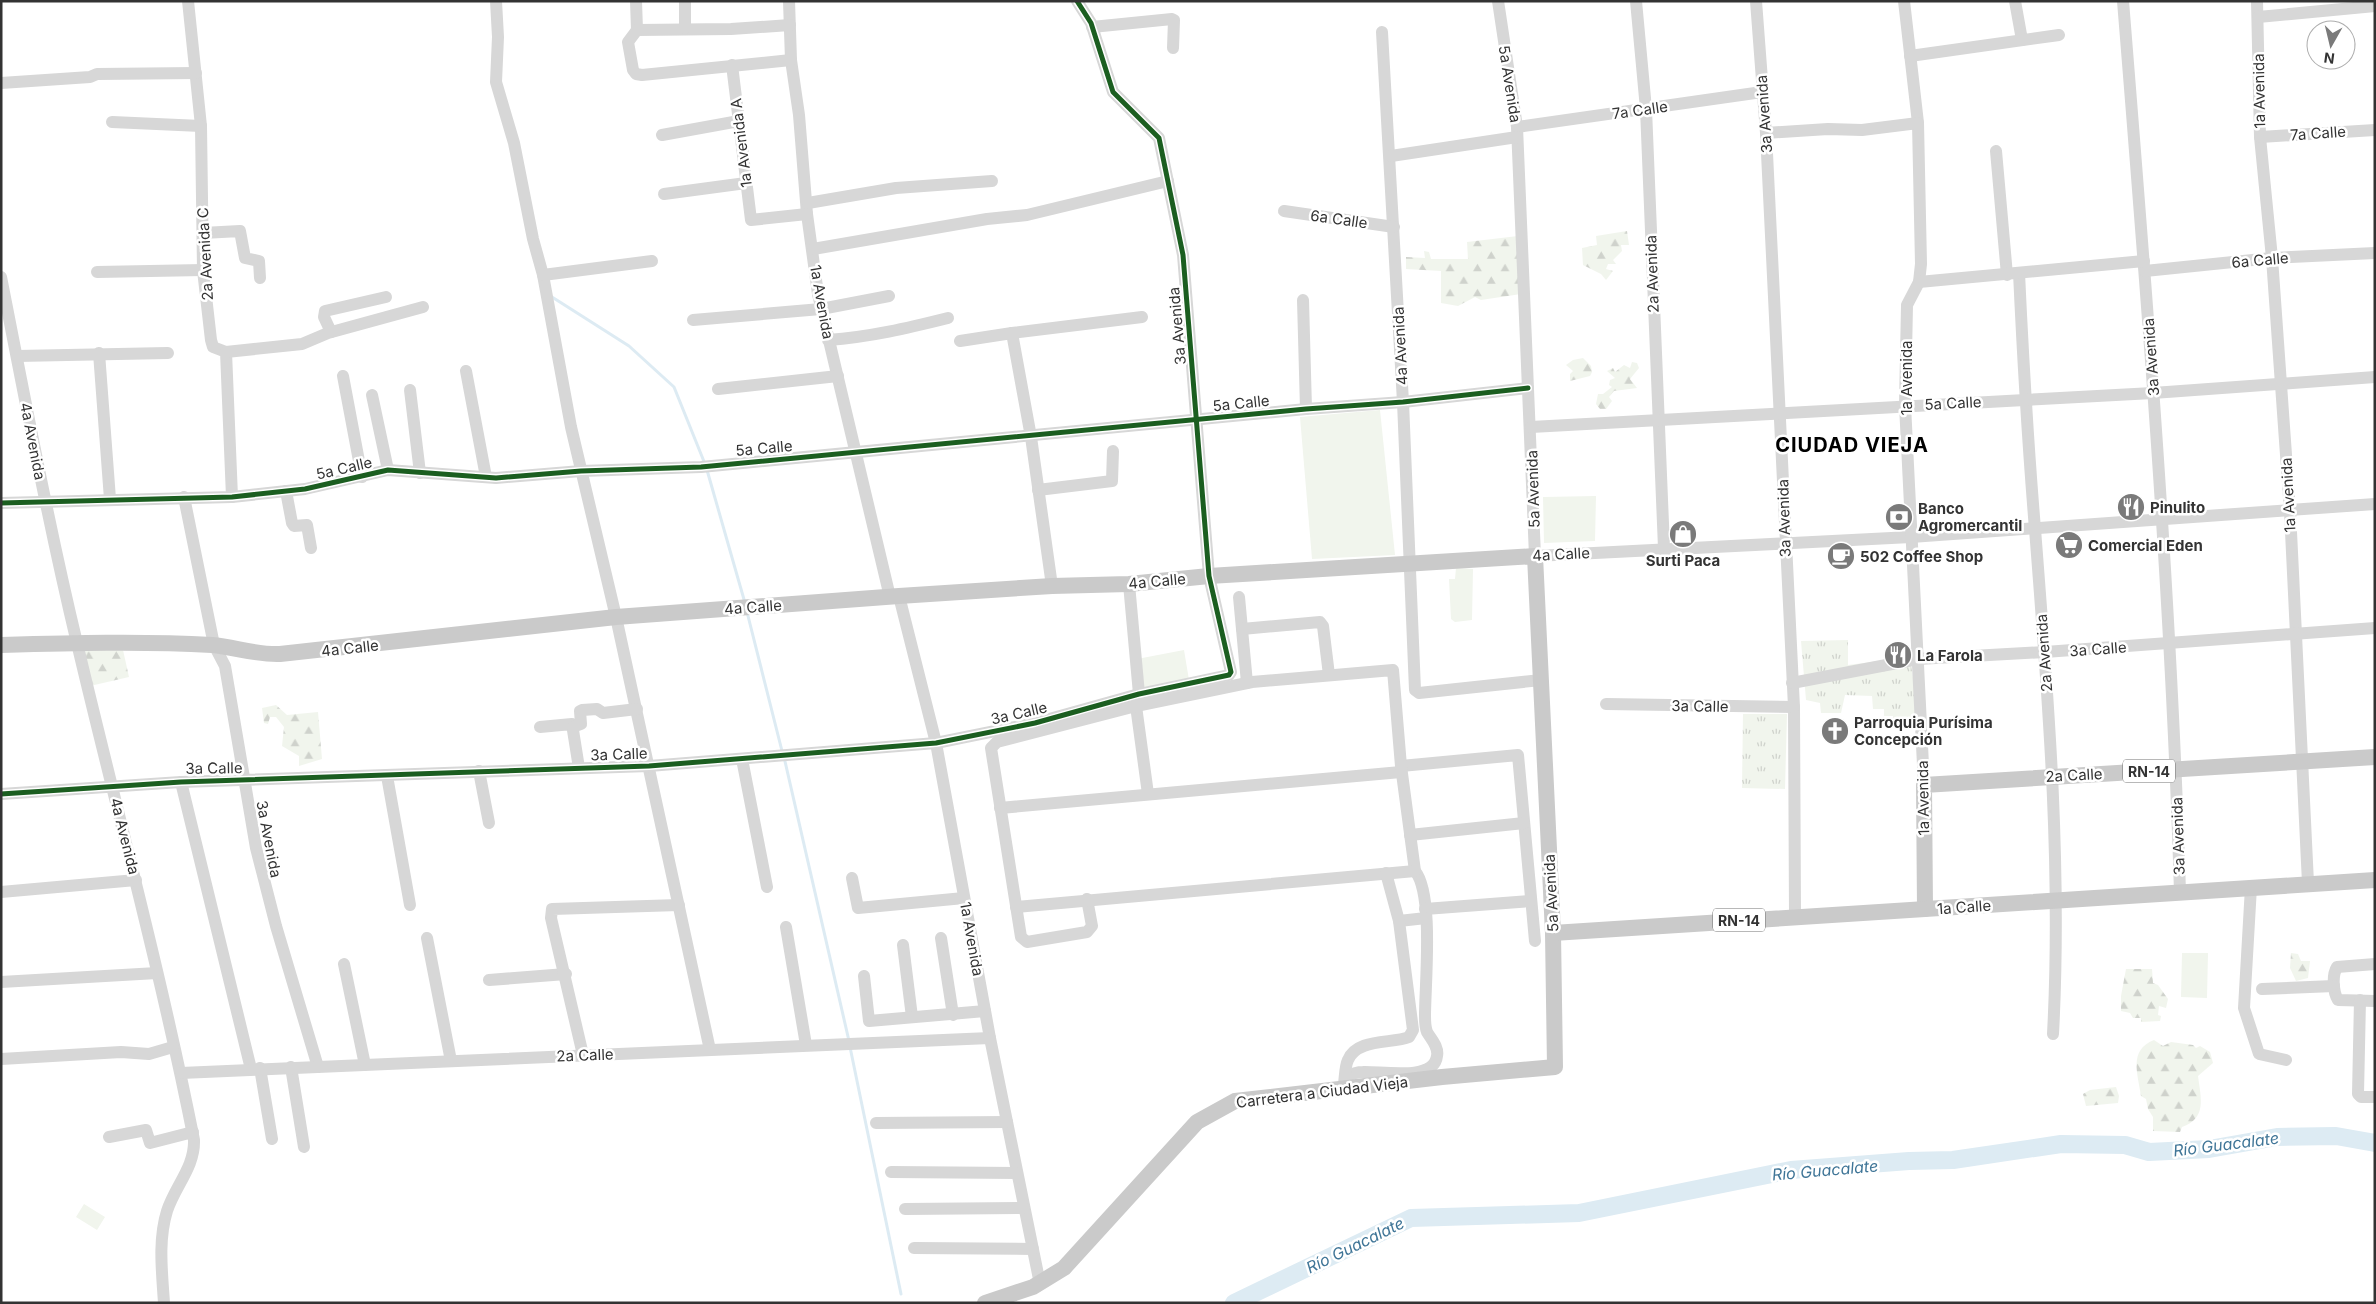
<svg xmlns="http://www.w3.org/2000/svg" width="2376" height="1304" font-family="Inter,sans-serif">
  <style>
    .forest { fill: url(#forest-firs) }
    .park { fill: url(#park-tufts) }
    .pitch { fill: #f1f5ed }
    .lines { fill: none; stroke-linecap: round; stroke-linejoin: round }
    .stream { stroke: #ddebf3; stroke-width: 3 }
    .river { stroke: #ddebf3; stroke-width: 18 }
    .minor { stroke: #d7d7d7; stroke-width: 12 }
    .major { stroke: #cacaca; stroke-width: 16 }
    .cycleway-casing { stroke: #fff; stroke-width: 8 }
    .cycleway { stroke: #1b5e20; stroke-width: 5 }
    .labels { text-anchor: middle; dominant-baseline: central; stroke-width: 5; stroke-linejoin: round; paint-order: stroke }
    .shield { fill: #fff; stroke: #707070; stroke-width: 1 }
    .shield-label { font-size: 14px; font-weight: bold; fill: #333 }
    .street-label { font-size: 15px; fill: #333; stroke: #fff }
    .poi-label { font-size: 15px; font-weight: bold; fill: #333; stroke: #fff; text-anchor: start }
    .water-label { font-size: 16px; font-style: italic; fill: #3f7597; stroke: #fff }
    .district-label { font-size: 20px; font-weight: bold; letter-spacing: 1px; fill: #000; stroke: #fff }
  </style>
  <defs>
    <pattern id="forest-firs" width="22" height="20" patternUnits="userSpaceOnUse" patternTransform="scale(1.25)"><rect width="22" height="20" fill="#f1f5ed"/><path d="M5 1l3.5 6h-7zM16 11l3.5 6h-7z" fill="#cfd2cc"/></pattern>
    <pattern id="park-tufts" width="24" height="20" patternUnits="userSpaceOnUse" patternTransform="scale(1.25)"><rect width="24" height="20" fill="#f1f5ed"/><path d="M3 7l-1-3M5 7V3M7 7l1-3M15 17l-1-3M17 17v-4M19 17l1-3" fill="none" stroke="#cfd2cc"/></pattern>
  </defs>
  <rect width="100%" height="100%" fill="#fff"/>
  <g class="forest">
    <polygon points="1627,231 1629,245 1621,245 1622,251 1613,260 1616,264 1608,264 1606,269 1613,271 1606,280 1601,274 1583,265 1582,248 1597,245 1596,236"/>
    <polygon points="1518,236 1521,294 1481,300 1475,297 1458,306 1441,303 1441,271 1406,269 1406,257 1425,258 1424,251 1429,252 1431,259 1468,259 1467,242"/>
    <polygon points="1583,358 1591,366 1592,372 1590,376 1570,381 1570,374 1573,371 1566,365 1573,360"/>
    <polygon points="1632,362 1637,363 1639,368 1630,379 1637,388 1614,391 1609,397 1612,401 1606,409 1600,409 1596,404 1598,394 1603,394 1612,387 1609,385 1610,380 1615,378 1607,371 1613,368 1615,372 1624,365 1630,368"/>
    <polygon points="82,646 123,650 129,677 90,686"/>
    <polygon points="276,705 287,715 318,712 322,759 299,766 299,756 282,746 284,727 276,717 270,717 268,724 264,723 262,708"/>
    <polygon points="2291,953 2298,954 2301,961 2310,961 2308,978 2296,981 2290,968"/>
    <polygon points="2126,969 2152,969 2153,983 2158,985 2168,999 2166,1008 2159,1006 2158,1015 2161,1016 2160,1021 2141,1022 2141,1018 2133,1018 2130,1013 2121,1011 2121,996"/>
    <path d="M2154 1040 2163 1046 2171 1042 2193 1045 2196 1048 2200 1046 2210 1052 2213 1063 2198 1076C2201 1099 2207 1118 2182 1127L2180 1132 2153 1131V1117L2148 1109 2146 1099 2141 1096C2138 1074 2128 1050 2154 1040Z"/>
    <polygon points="2116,1087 2119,1096 2118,1103 2086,1106 2083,1094 2090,1090"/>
  </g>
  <g class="park">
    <polygon points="1848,640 1848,665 1910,657 1915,692 1915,730 1893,729 1893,716 1884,716 1884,709 1873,709 1872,696 1845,695 1841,713 1821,713 1820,703 1806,700 1801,641"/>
    <polygon points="1743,714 1787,714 1785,789 1742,788"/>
  </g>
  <g class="pitch">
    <polygon points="1380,410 1395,555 1312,559 1300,417"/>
    <polygon points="1596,496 1595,541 1544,543 1543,497"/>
    <polygon points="1456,568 1473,569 1472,620 1455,622 1451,619 1449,579 1455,579"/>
    <polygon points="1184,650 1189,680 1143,689 1137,659"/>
    <polygon points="2182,953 2208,953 2207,998 2181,997"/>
    <polygon points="84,1204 105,1217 97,1230 76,1217"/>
  </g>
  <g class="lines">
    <g class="stream">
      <polyline points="552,297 629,346 674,387 705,464"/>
      <polyline points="707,470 745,603"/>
      <polyline points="747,612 782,751"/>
      <polyline points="784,757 849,1041"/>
      <polyline points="850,1047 901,1294"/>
    </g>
    <polyline class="river" points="1234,1303 1411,1218 1579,1213 1791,1170 1909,1161 1953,1160 2061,1144 2125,1145 2149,1152 2209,1149 2277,1137 2336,1136 2375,1143"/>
    <g class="minor">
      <polyline points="188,1 201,126 203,270 211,340 213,347 226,352 232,497"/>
      <polyline points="496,1 498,37 496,82 514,143 533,239 543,275 571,427 616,617 710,1050"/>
      <polyline points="636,1 637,30"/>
      <polyline points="789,1 791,60 799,115 807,214 818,294 890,597"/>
      <polyline points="1498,1 1517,127 1535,556 1911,537 2375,504"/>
      <polyline points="1636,1 1646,109 1664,548"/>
      <polyline points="1756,1 1766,133 1794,707 1795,916"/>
      <polyline points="1904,1 1918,123 1921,264 1919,282 1907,305 1905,405 1924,785"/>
      <polyline points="2015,1 2022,40"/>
      <path d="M2123 1C2147 298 2171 595 2180 892"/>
      <polyline points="2257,1 2260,137 2272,258 2290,511 2308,883"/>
      <polyline points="2258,17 2375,6"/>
      <polyline points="790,25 731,29 637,30 628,42 633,70 636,74 642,75 791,60"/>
      <polyline points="1092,27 1172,19 1174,20 1173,48"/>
      <polyline points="685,28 685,1"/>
      <polyline points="1382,32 1403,402 1415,690 1419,693 1541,680"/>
      <polyline points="1910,56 2059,35"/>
      <polyline points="732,65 751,220 807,214"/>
      <polyline points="1,83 90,77 97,74 196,73"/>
      <polyline points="112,122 201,126"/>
      <polyline points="1517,127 1762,92"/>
      <polyline points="1766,133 1828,129 1862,130 1918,123"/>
      <polyline points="662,135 739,121"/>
      <polyline points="2260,137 2375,130"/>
      <polyline points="1996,151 2007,275"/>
      <polyline points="1391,156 1517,137"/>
      <polyline points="664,194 746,183"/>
      <polyline points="808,203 896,188 992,181"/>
      <polyline points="1284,211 1394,227"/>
      <polyline points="203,233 240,231 245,258 259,261 260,278"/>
      <polyline points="813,249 987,219 1027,215 1168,181"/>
      <polyline points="2145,271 2272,258 2375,253"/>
      <polyline points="97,272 203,270"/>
      <path d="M2019 273C2023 359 2028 444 2035 529 2048 697 2062 865 2053 1034"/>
      <polyline points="543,275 652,261"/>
      <path d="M1 277C25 399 48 522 77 643 116 808 161 973 194 1140 195 1167 175 1186 167 1211 158 1240 162 1272 164 1303"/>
      <polyline points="1919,282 2144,261"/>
      <polyline points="1303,300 1306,409"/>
      <polyline points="693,320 821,309 889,296"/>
      <polyline points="331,332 324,317 325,311 386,297"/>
      <polyline points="1012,333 1031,437 1052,586"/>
      <path d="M828 340C870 337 908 328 948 318"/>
      <polyline points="960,341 1012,333 1142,317"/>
      <polyline points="226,352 302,344 328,333 423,307"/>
      <polyline points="99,353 110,499"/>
      <polyline points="17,356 168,353"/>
      <polyline points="466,371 486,477"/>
      <polyline points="343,376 362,477"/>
      <polyline points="718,389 838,376"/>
      <polyline points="410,390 420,473"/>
      <polyline points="372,395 388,470"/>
      <polyline points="1531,427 2153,393 2375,377"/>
      <polyline points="1038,490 1112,481 1113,451"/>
      <polyline points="286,491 292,523 294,526 307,525 311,548"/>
      <polyline points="184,497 214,645 225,666 256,848 276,926 318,1067"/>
      <polyline points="1,503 232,497 305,489 388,470 496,478 581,471 701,467 1306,409 1403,402 1528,388"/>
      <polyline points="1129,584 1139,694"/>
      <polyline points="899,596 936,743 990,1038 1040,1284"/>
      <polyline points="1239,597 1247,683"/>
      <polyline points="1242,629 1320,622 1323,626 1329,675"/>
      <polyline points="1792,683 1918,659 2045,652 2375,628"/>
      <polyline points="1606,704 1794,707"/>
      <polyline points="1136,706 1148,794"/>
      <polyline points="540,727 572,724 579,768"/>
      <polyline points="573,727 581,724 580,711 582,710 597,709 603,713 637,709"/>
      <polyline points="742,759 767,887"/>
      <polyline points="1401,766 1518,755 1535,941"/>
      <polyline points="479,771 489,823"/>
      <polyline points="387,776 410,905"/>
      <polyline points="181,782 251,1069"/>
      <polyline points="1,794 181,782 649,766 936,743 1035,723 1139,694 1229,675 1231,672 1209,576 1183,255 1159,138 1113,92 1091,23 1077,1"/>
      <polyline points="1000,808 1401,772"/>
      <polyline points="1410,835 1524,823"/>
      <polyline points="852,878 858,908 964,898"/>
      <polyline points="2251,887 2244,1008 2259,1054 2286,1060"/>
      <polyline points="1,892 136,880"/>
      <path d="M1087 899 1092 926 1087 932 1027 942 1021 937 991 748 997 742 1136 706 1252 682 1393 670 1401 766 1415 871C1434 894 1425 984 1425 1016 1425 1021 1425 1027 1427 1032 1431 1039 1439 1047 1437 1056 1434 1082 1381 1071 1363 1072 1356 1072 1351 1074 1345 1077"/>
      <polyline points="1016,907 1415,871"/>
      <polyline points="1425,909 1531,901"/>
      <polyline points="1399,921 1426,918"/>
      <polyline points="786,927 806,1045"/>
      <polyline points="427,938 451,1061"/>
      <polyline points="941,938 953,1015"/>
      <polyline points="903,945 912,1017"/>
      <polyline points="344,964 365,1065"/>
      <path d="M2375 964 2337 967C2332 975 2333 992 2338 1000L2375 1001"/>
      <polyline points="864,976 869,1021 985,1011"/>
      <polyline points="489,980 566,974"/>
      <polyline points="1,982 157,973"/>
      <polyline points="2262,989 2334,986"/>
      <polyline points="2360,1000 2358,1094 2361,1097 2375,1097"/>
      <polyline points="583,1055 551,918 552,909 679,905"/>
      <polyline points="1,1059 121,1052 149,1054 173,1047"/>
      <polyline points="291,1067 304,1147"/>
      <polyline points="260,1068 272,1139"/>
      <polyline points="181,1073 990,1038"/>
      <path d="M1344 1084C1345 1076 1345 1066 1348 1060 1357 1038 1392 1044 1409 1037L1413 1030 1399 921 1386 873"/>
      <polyline points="876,1123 1007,1122"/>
      <polyline points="109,1137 146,1130 150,1143 193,1132"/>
      <polyline points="891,1172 1017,1173"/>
      <polyline points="905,1209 1024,1208"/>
      <polyline points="914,1248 1033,1249"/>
    </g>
    <g class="major">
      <path d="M1 645C71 643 142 641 212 645 235 647 256 655 280 654L616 617 899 596 1052 586 1129 584 1209 576 1535 556 1553 933 1555 1067 1442 1077 1235 1101 1197 1122 1064 1268 1033 1287 985 1303"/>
      <polyline points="1925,909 1924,785 2375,757"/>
      <polyline points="1553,933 2375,880"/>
    </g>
    <defs>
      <g id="cycleway">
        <polyline points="1,503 232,497 305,489 388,470 496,478 581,471 701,467 1306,409 1403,402 1528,388"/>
        <polyline points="1,794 181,782 649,766 936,743 1035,723 1139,694 1229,675 1231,672 1209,576 1183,255 1159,138 1113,92 1091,23 1077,1"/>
      </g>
    </defs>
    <use href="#cycleway" class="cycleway-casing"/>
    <use href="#cycleway" class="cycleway"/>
  </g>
  <defs>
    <symbol id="restaurant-disc" viewBox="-11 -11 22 22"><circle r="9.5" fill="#7a7a7a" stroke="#fff"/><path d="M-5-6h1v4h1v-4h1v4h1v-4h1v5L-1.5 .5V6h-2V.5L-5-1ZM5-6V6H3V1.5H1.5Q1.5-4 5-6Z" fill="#fff"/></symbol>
    <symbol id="bank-disc" viewBox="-11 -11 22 22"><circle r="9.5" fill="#7a7a7a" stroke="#fff"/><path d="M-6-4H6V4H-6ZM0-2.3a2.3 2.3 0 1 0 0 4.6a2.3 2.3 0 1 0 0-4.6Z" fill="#fff"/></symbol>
    <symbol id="shop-disc" viewBox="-11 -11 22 22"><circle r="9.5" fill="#7a7a7a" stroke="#fff"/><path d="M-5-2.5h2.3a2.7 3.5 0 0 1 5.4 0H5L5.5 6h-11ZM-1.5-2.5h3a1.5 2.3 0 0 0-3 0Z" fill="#fff"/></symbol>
    <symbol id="supermarket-disc" viewBox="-11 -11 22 22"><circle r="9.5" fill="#7a7a7a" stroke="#fff"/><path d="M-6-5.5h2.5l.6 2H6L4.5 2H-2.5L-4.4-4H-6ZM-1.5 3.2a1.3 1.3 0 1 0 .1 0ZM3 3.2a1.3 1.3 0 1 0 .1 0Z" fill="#fff"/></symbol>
    <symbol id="cafe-disc" viewBox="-11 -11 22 22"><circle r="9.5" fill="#7a7a7a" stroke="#fff"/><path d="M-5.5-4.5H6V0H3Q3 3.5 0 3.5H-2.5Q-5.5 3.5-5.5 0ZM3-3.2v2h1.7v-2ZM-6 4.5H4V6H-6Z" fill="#fff"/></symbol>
    <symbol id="church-disc" viewBox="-11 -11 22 22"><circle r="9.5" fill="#7a7a7a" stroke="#fff"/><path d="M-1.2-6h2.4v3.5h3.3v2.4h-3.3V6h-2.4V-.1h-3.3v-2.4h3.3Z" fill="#fff"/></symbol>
  </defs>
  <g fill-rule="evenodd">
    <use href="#restaurant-disc" x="2115" y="491" width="32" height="32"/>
    <use href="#bank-disc" x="1883" y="501" width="32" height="32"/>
    <use href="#shop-disc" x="1667" y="518" width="32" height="32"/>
    <use href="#supermarket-disc" x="2053" y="529" width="32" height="32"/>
    <use href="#cafe-disc" x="1825" y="540" width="32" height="32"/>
    <use href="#restaurant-disc" x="1882" y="639" width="32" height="32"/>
    <use href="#church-disc" x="1819" y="715" width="32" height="32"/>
  </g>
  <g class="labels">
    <g class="shield">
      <rect x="2123" y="759.5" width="52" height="23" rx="4"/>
      <rect x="1713" y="908.5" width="52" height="23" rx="4"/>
    </g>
    <g class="shield-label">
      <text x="2149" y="771">RN-14</text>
      <text x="1739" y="920">RN-14</text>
    </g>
    <g class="street-label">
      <text transform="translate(1510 84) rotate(81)">5a Avenida</text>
      <text transform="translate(2259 91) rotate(-91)">1a Avenida</text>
      <text transform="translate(1640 110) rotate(-8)">7a Calle</text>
      <text transform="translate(1764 114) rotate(-94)">3a Avenida</text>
      <text transform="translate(2318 133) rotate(-4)">7a Calle</text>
      <text transform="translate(741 143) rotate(-97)">1a Avenida A</text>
      <text transform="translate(1339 219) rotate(8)">6a Calle</text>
      <text transform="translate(205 254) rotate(-93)">2a Avenida C</text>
      <text transform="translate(2260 260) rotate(-5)">6a Calle</text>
      <text transform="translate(1652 274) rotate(-92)">2a Avenida</text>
      <text transform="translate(822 302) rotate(80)">1a Avenida</text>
      <text transform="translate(1177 326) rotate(-95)">3a Avenida</text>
      <text transform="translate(1400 346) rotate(-93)">4a Avenida</text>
      <text transform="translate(2151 357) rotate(-94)">3a Avenida</text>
      <text transform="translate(1906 378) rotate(-90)">1a Avenida</text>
      <text transform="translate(1241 403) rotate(-6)">5a Calle</text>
      <text transform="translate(1953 403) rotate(-3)">5a Calle</text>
      <text transform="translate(33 441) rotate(79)">4a Avenida</text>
      <text transform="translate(764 448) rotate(-5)">5a Calle</text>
      <text transform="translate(344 468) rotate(-13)">5a Calle</text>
      <text transform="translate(1533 489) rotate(-92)">5a Avenida</text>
      <text transform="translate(2288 495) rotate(-93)">1a Avenida</text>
      <text transform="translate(1784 518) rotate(-92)">3a Avenida</text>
      <text transform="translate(1561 554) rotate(-3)">4a Calle</text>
      <text transform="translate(1157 581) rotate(-5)">4a Calle</text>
      <text transform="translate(753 607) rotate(-4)">4a Calle</text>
      <text transform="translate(350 648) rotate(-6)">4a Calle</text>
      <text transform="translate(2098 649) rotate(-4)">3a Calle</text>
      <text transform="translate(2044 653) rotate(-94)">2a Avenida</text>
      <text transform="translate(1700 706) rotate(1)">3a Calle</text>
      <text transform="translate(1019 713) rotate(-13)">3a Calle</text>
      <text transform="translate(619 754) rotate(-2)">3a Calle</text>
      <text transform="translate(214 768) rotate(-1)">3a Calle</text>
      <text transform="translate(2074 775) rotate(-3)">2a Calle</text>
      <text transform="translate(1923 798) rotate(-91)">1a Avenida</text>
      <text transform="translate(125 836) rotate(76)">4a Avenida</text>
      <text transform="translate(2178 836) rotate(-92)">3a Avenida</text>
      <text transform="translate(269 839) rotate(79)">3a Avenida</text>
      <text transform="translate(1551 893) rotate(-93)">5a Avenida</text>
      <text transform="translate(1964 907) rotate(-4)">1a Calle</text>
      <text transform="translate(972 939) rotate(80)">1a Avenida</text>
      <text transform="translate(585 1055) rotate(-2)">2a Calle</text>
      <text transform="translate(1322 1092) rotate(-7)">Carretera a Ciudad Vieja</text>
    </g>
    <g class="poi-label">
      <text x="2150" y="507">Pinulito</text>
      <text x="1918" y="508">Banco<tspan x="1918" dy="17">Agromercantil</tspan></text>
      <text x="2088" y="545">Comercial Eden</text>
      <text x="1860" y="556">502 Coffee Shop</text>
      <text x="1683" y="560" text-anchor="middle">Surti Paca</text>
      <text x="1917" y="655">La Farola</text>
      <text x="1854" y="722">Parroquia Purísima<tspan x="1854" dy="17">Concepción</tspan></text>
    </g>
    <g class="water-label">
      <text transform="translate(2226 1144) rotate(-7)">Río Guacalate</text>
      <text transform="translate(1825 1170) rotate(-5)">Río Guacalate</text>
      <text transform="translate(1355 1245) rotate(-26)">Río Guacalate</text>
    </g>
    <g class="district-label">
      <text x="1852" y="445">CIUDAD VIEJA</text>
    </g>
  </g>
  <rect width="2376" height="1304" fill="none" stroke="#333333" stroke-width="5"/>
  <g transform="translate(2331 45) rotate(188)"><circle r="24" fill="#ffffff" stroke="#adadad"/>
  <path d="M0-4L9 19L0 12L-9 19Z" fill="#7a7a7a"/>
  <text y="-8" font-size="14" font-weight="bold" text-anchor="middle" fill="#333333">N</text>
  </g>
</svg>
